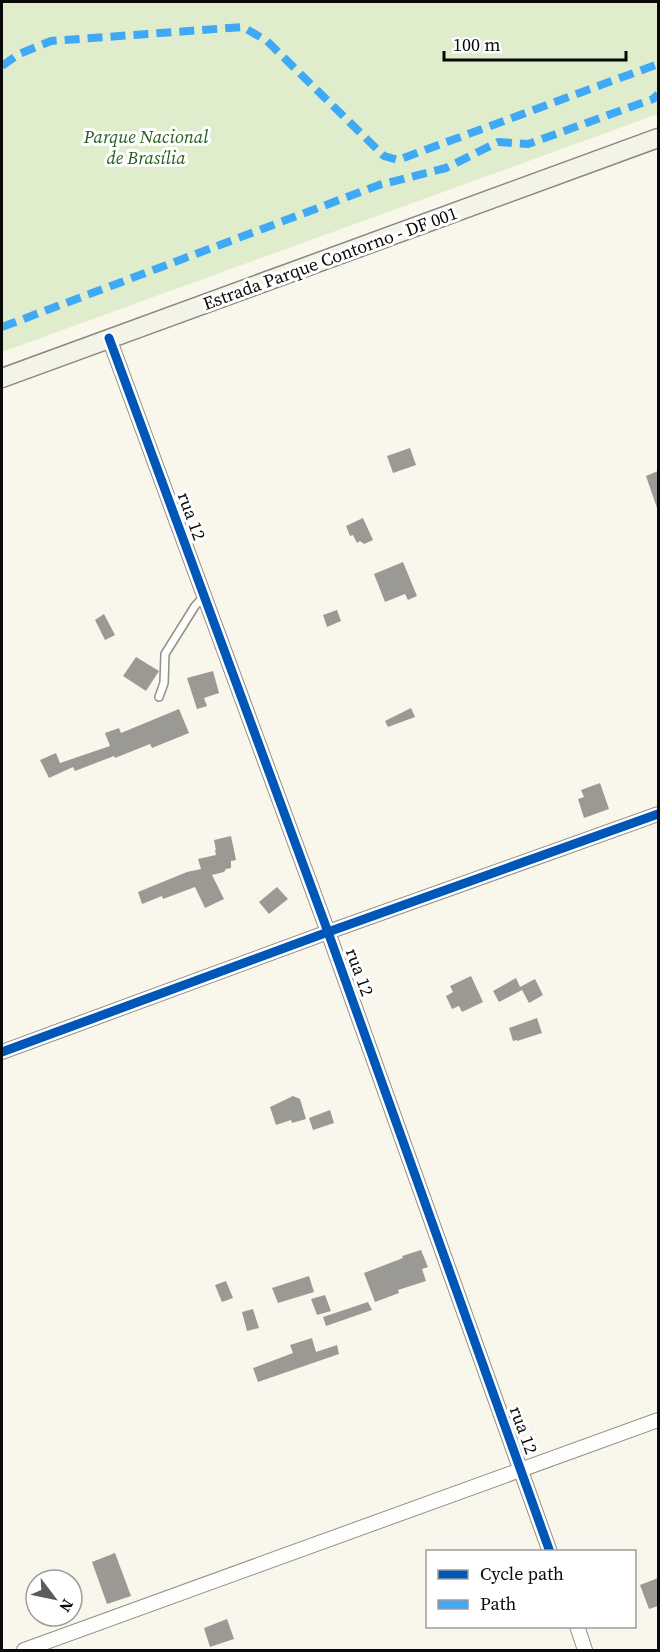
<svg xmlns="http://www.w3.org/2000/svg" width="660" height="1652" font-family="'Source Serif 4',serif">
  <style>
    .green { fill: #dfedcd }
    .building { fill: #9b9993 }
    .lines { fill: none; stroke-linecap: round; stroke-linejoin: round }
    .service-casing { stroke: #91908b; stroke-width: 10 }
    .minor-casing { stroke: #91908b; stroke-width: 16 }
    .secondary-casing { stroke: #888782; stroke-width: 21 }
    .service { stroke: #fefefc; stroke-width: 7 }
    .minor { stroke: #fefefc; stroke-width: 14 }
    .secondary { stroke: #f3f3e7; stroke-width: 18 }
    .quiet { stroke: #3fa9f5; stroke-width: 8; stroke-dasharray: 15 8; stroke-linecap: butt }
    .cycleway-casing { stroke: #fff; stroke-width: 13 }
    .cycleway { stroke: #0057b8; stroke-width: 9 }
    .labels { text-anchor: middle; dominant-baseline: central; stroke-width: 6; stroke-linejoin: round; paint-order: stroke }
    .park-label { font-size: 18px; font-style: italic; fill: #275c1f; stroke: #fff }
    .street-label { font-size: 18px; fill: #090909; stroke: #fff }
  </style>
  <rect width="100%" height="100%" fill="#f9f7ec"/>
  <polygon class="green" points="2,2 658,2 658,114 2,352"/>
  <g class="building">
    <polygon points="410,448 416,465 393,473 387,456"/>
    <polygon points="658,471 658,507 657,508 646,476"/>
    <polygon points="363,518 373,540 364,544 360,541 357,543 353,535 350,536 346,526"/>
    <polygon points="403,562 417,596 408,600 405,594 385,602 374,574"/>
    <polygon points="337,610 341,621 327,627 323,615"/>
    <polygon points="104,614 115,635 105,640 95,620"/>
    <polygon points="136,657 159,671 146,691 123,676"/>
    <polygon points="213,671 219,693 204,698 207,706 197,709 187,678"/>
    <polygon points="411,708 415,717 388,727 385,721"/>
    <polygon points="179,709 189,733 152,748 150,744 115,758 114,756 75,771 73,767 49,778 40,760 56,753 60,763 110,746 105,733 119,728 121,733"/>
    <polygon points="600,783 609,809 584,818 578,799 584,797 581,790"/>
    <polygon points="231,836 236,860 231,861 231,868 226,869 224,872 212,875 224,899 205,908 195,887 163,899 162,896 142,904 138,892 187,872 201,869 198,859 216,855 215,850 216,850 214,840"/>
    <polygon points="277,887 288,899 269,914 259,902"/>
    <polygon points="471,976 483,1002 462,1012 459,1006 452,1009 446,996 453,992 450,986"/>
    <polygon points="516,978 520,987 535,979 543,995 529,1003 521,988 522,990 499,1002 493,991"/>
    <polygon points="537,1018 542,1033 517,1041 517,1040 513,1041 509,1028"/>
    <polygon points="293,1096 300,1099 306,1119 292,1123 291,1120 276,1125 270,1107"/>
    <polygon points="330,1110 334,1123 313,1130 309,1118"/>
    <polygon points="421,1250 428,1267 422,1269 426,1281 398,1290 399,1293 375,1302 364,1273 403,1258 402,1256"/>
    <polygon points="309,1276 314,1292 278,1303 272,1288"/>
    <polygon points="226,1281 233,1298 222,1302 215,1285"/>
    <polygon points="325,1295 331,1311 317,1315 311,1299"/>
    <polygon points="368,1302 372,1310 326,1326 323,1317"/>
    <polygon points="253,1309 259,1328 247,1331 242,1312"/>
    <polygon points="312,1338 316,1352 337,1345 339,1354 258,1382 253,1368 293,1353 290,1345"/>
    <polygon points="115,1553 131,1596 107,1604 92,1562"/>
    <polygon points="658,1578 658,1606 649,1609 640,1585"/>
    <polygon points="227,1619 234,1639 210,1647 204,1628"/>
  </g>
  <g class="lines">
    <defs>
      <polyline id="service" points="159,697 164,683 165,654 195,606 204,596"/>
      <g id="minor">
        <polyline points="109,338 328,932 550,1552"/>
        <polyline points="2,1052 328,932 658,814"/>
        <polyline points="577,1626 585,1650"/>
        <polyline points="24,1650 658,1420"/>
      </g>
      <polyline id="secondary" points="2,378 658,138"/>
    </defs>
    <use href="#service" class="service-casing"/>
    <use href="#minor" class="minor-casing"/>
    <use href="#secondary" class="secondary-casing"/>
    <use href="#service" class="service"/>
    <use href="#minor" class="minor"/>
    <use href="#secondary" class="secondary"/>
    <g class="quiet">
      <polyline points="2,66 19,54 51,41 243,27 267,41 384,156 398,160 658,64"/>
      <polyline points="2,327 379,185 446,168 498,142 528,144 653,99 658,94"/>
    </g>
    <defs>
      <g id="cycleway">
        <polyline points="109,338 328,932 550,1552"/>
        <polyline points="2,1052 328,932 658,814"/>
      </g>
    </defs>
    <use href="#cycleway" class="cycleway-casing"/>
    <use href="#cycleway" class="cycleway"/>
  </g>
  <g class="labels">
    <g class="park-label">
      <text x="146" y="136">Parque Nacional<tspan x="146" dy="21">de Brasília</tspan></text>
    </g>
    <g class="street-label">
      <text transform="translate(330 258) rotate(-20)">Estrada Parque Contorno - DF 001</text>
      <text transform="translate(192 516) rotate(70)">rua 12</text>
      <text transform="translate(360 972) rotate(70)">rua 12</text>
      <text transform="translate(524 1430) rotate(70)">rua 12</text>
    </g>
  </g>
  <rect width="660" height="1652" fill="none" stroke="#090909" stroke-width="6"/>
  <rect x="426" y="1550" width="210" height="78" fill="#ffffff" stroke="#9d9d9d" stroke-width="1.5"/>
  <rect x="438" y="1570" width="30" height="9" fill="#0057b8" stroke="#9d9d9d" stroke-width="1.5"/>
  <text x="480" y="1580" font-size="18" fill="#090909">Cycle path</text>
  <rect x="438" y="1600" width="30" height="9" fill="#3fa9f5" stroke="#9d9d9d" stroke-width="1.5"/>
  <text x="480" y="1610" font-size="18" fill="#090909">Path</text>
  <g transform="translate(54 1598) rotate(122)"><circle r="28" fill="#ffffff" stroke="#9d9d9d" stroke-width="1.5"/>
  <path d="M0-4.5L10 22L0 15L-10 22Z" fill="#5d5c58"/>
  <text y="-9" font-size="16" font-weight="bold" text-anchor="middle" fill="#090909">N</text>
  </g>
  <path d="M444 51v9h182v-9" fill="none" stroke="#090909" stroke-width="3"/>
  <text x="453" y="51" font-size="18" fill="#090909" stroke="#ffffff" stroke-width="4.5" paint-order="stroke">100 m</text>
</svg>
